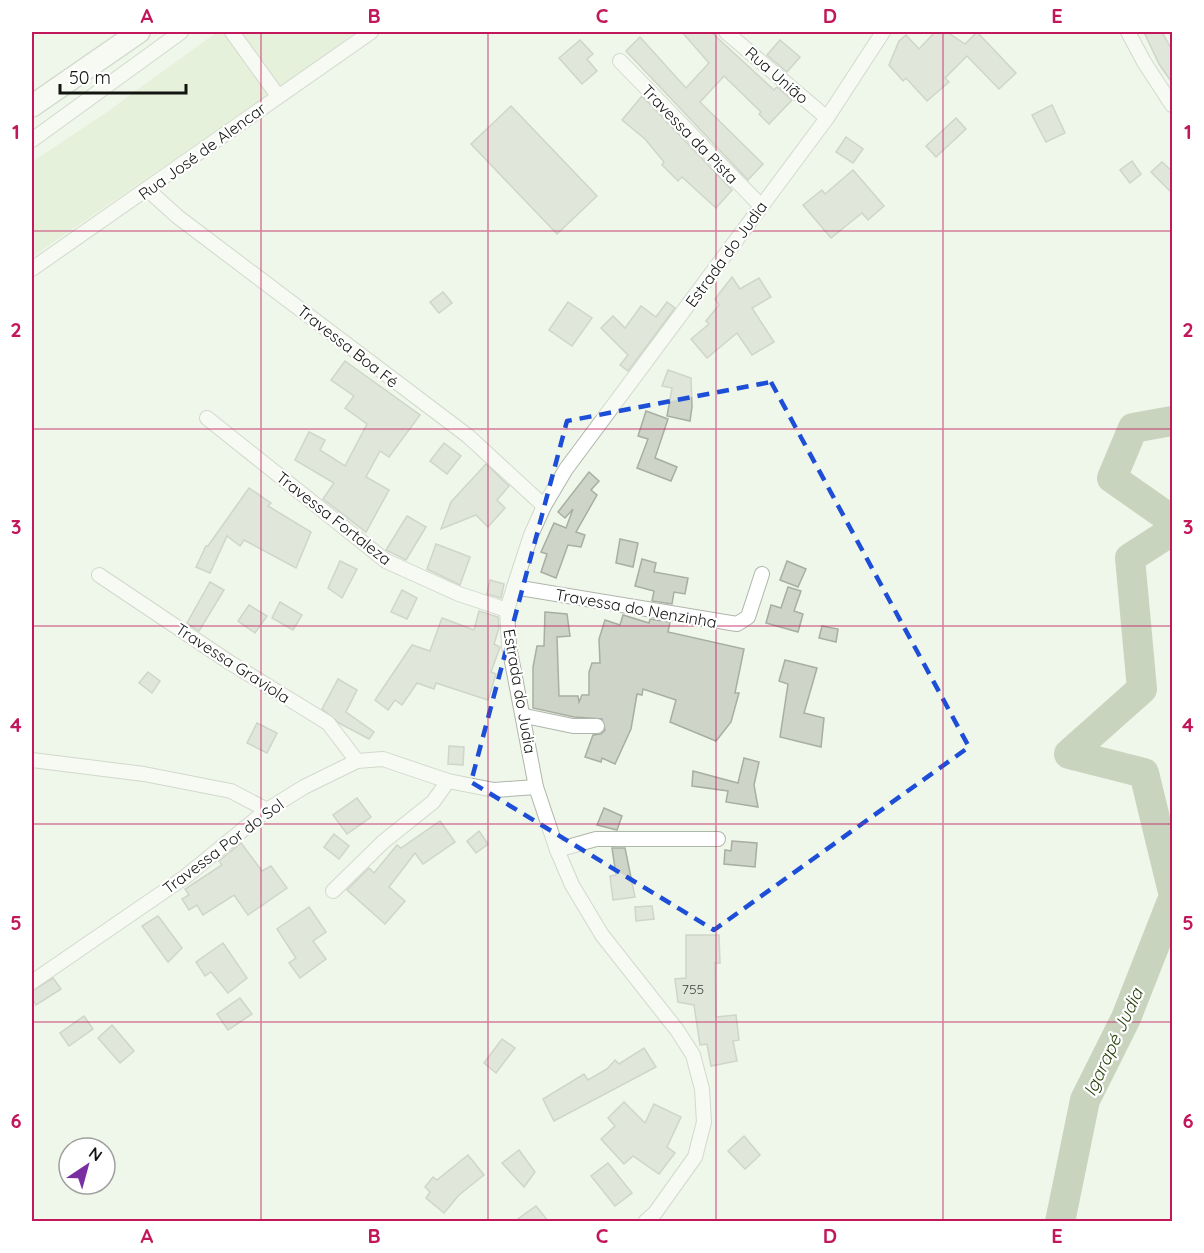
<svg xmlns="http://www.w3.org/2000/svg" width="1204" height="1253" font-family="Quicksand,sans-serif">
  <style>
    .green { fill: #dbebcd }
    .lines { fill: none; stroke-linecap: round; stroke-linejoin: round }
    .river { stroke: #9aac8a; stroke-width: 30 }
    .building { fill: #ced4c8; stroke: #a8aea2; stroke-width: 1.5 }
    .street-casing { stroke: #afb6aa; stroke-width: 16 }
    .primary-casing { stroke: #afb6aa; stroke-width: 24 }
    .street { stroke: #fff; stroke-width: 14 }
    .primary { stroke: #fff; stroke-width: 21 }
    .marked { fill: none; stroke: #1d4ed8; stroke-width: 4.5; stroke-dasharray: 12 8; stroke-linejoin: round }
    .grid { fill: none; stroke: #c2185b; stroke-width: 1.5; stroke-opacity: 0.55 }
    .labels { text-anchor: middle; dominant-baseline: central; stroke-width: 4.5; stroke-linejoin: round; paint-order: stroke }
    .number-label { font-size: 14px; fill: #41443e }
    .street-label { font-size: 16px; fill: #121410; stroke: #fff }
    .water-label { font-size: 18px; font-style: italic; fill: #2b420e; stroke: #fff }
    .neatline { fill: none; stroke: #c2185b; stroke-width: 2 }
    .grid-label { font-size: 20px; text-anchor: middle; font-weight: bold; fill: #c2185b }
  </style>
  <rect width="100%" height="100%" fill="#eff6ea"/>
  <polygon class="green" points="217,32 356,32 305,70 32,257 32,162 104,114"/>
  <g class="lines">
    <g class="river">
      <polyline points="1172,421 1133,428 1112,478 1172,520"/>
      <polyline points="1172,531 1130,558 1142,689 1069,754 1144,773 1172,888"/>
      <polyline points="1060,1222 1085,1100 1126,1018 1172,901"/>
    </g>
  </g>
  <g class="building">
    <polygon points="682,32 711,32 774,90 777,87 792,100 769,124 759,114 761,112 724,76 700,102 763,164 748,180 626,51 640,37 686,88 709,63"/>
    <polygon points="935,32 947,32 965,44 977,32 1016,73 999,89 967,56 945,78 949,82 927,101 906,78 903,81 889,65 899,41 906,35 919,49"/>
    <polygon points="1144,32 1162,32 1173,52 1173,84 1159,64"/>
    <polygon points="580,40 593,54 587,59 597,71 582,84 559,58"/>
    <polygon points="780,40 800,57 787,72 767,55"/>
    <polygon points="642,96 732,190 716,208 682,177 678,181 662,165 664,162 645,139 622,120"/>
    <polygon points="1052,105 1065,133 1046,142 1032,115"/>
    <polygon points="511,106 597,196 557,234 471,144"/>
    <polygon points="956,118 966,129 936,157 926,146"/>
    <polygon points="846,137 863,149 853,163 836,152"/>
    <polygon points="1132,161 1141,174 1130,183 1120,170"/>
    <polygon points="1162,162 1173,172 1173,194 1151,172"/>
    <polygon points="853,170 884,206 868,220 862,213 831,238 803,205 822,190 825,194"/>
    <polygon points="732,277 740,289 759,278 771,297 752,308 774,342 752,355 737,333 707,358 691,339 709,324 706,321 719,305 715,299"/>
    <polygon points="443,292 452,303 439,313 430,302"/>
    <polygon points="568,302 592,318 572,346 549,330"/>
    <polygon points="667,302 675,308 628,371 620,365 628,355 601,328 613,316 625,328 641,306 656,317"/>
    <polygon points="345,361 420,415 389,457 380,451 366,477 389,490 366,532 323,499 334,483 295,460 309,432 325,440 320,450 345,466 367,424 345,408 354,396 331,380"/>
    <polygon points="668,370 691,378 692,407 690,421 667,416 672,388 662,386"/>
    <polygon points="646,411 668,419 655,458 677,467 671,481 637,468 648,439 638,436"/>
    <polygon points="444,443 461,456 447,474 430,461"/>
    <polygon points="486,464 509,486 497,500 505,508 488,527 476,515 441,529 451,502"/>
    <polygon points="589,472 599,481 591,490 597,495 576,532 585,535 581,547 568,545 556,578 541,572 547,554 541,552 554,523 566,528 573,509 565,518 558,512"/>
    <polygon points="249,488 271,503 268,506 311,532 296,568 244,540 240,546 227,536 210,573 196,567 206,546 208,546"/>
    <polygon points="407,516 426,527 406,560 386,550"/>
    <polygon points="620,539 638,543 633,567 616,563"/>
    <polygon points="436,544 470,557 460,585 427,569"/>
    <polygon points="642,559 656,563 654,572 688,578 685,594 674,592 672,604 652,601 654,591 635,586"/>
    <polygon points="340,561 357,569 342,598 328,588"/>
    <polygon points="787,561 806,569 798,587 780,580"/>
    <polygon points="490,580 504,584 501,598 487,594"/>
    <polygon points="210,582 224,590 199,631 187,623"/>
    <polygon points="788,587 801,591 794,611 803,614 798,632 766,623 771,605 781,608"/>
    <polygon points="402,590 417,598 407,619 391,612"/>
    <polygon points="280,602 302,615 293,630 272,618"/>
    <polygon points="249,605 267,616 255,633 238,621"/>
    <polygon points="479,611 498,617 499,628 494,644 500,647 491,672 496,674 488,700 436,683 434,689 417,683 402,705 395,700 388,710 375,700 412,645 430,651 442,618 474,630"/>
    <polygon points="545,612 567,614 570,636 557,637 559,696 578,696 579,702 582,695 589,695 589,672 592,663 600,663 599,639 605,620 620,625 623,615 649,623 650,619 670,622 668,632 744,649 735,693 739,693 731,722 716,741 670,722 676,700 643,689 642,695 637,694 631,729 615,764 602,758 601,762 585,757 593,735 601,734 605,730 602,719 574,717 533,708 533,667 537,646 544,646"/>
    <polygon points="822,626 838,629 836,642 819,638"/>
    <polygon points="785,660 817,668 804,713 824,718 821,747 780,737 788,684 779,681"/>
    <polygon points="148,672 160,681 152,693 139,683"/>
    <polygon points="338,679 357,690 346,712 374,732 369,739 339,723 322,709"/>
    <polygon points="257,723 277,733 267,753 247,743"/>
    <polygon points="449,746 464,747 463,765 448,764"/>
    <polygon points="744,758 759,762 754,785 758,807 726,802 728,791 692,786 693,771 738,783"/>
    <polygon points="357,798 371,817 347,834 333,815"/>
    <polygon points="604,808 622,816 617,830 597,825"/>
    <polygon points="440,821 455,842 423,864 415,853 389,887 405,901 385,924 347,890 369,868 374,873 397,845 401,848"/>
    <polygon points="479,831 488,844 476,853 467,841"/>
    <polygon points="334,834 349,846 339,859 324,847"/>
    <polygon points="732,841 757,843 755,867 724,864 725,850 731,851"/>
    <polygon points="241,843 262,871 271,866 287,888 248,915 234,895 203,915 197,905 189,910 182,899 189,895 185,889 222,865 219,861"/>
    <polygon points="612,848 625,848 635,897 613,900 610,876 616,875"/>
    <polygon points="652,906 654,919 636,921 635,907"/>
    <polygon points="309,907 326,932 313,941 326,959 300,978 289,963 296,958 277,929"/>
    <polygon points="158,916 182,948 168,962 142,926"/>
    <polygon points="686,935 719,935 720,963 715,963 716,1017 736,1015 739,1040 733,1041 737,1061 711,1066 707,1044 700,1045 694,1005 678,1002 675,979 686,978"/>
    <polygon points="223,943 247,978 228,993 211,972 205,976 196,962"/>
    <polygon points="53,978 61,989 36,1005 32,998 32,991"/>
    <polygon points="240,998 252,1014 228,1030 217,1014"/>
    <polygon points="84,1016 93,1029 69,1046 60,1033"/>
    <polygon points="112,1025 134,1051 120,1063 98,1038"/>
    <polygon points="502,1039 515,1048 496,1073 484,1063"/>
    <polygon points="644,1048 656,1067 554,1121 543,1099 584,1074 588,1080 607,1069 615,1060 619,1064"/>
    <polygon points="624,1102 645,1123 654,1104 681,1117 667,1147 675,1153 659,1174 633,1156 624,1164 601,1139 615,1126 608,1118"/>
    <polygon points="744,1136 760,1155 745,1169 728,1151"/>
    <polygon points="519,1150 535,1172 524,1187 502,1163"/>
    <polygon points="468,1155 484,1175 459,1195 444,1213 426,1198 430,1192 425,1187 433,1177 437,1180"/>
    <polygon points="608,1163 632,1193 615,1206 591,1176"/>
    <polygon points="536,1206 548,1221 515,1221"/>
  </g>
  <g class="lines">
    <defs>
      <g id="street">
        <polyline points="232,32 278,96"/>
        <polyline points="726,32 827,118"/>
        <polyline points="1128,32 1144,62 1172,105"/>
        <polyline points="620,61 761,206"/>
        <polyline points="32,140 181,32"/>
        <polyline points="148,190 178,217 468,436 544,506"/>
        <polyline points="32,269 371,32"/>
        <polyline points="207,418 386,561 459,594 507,610"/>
        <polyline points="99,575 229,662 328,723 357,761"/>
        <polyline points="514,587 737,624 748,617 762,574"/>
        <polyline points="525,716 573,726 597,726"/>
        <polyline points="32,760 144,774 231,791 267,810"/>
        <polyline points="557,850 596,839 718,839"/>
        <polyline points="333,891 383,842 433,802 448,781"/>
        <polyline points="32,982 185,877 267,810 304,787 357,761 383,759 448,781 494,790 536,787"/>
        <polyline points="645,1222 655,1213 695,1157 704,1122 702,1089 693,1055 677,1030 602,935 572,885 557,850 536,787 509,646 507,610 514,587 531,535 544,506 566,469 827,118 883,32"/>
      </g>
      <polyline id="primary" points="32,106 139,32"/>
    </defs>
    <use href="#street" class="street-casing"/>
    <use href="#primary" class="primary-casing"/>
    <use href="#street" class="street"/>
    <use href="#primary" class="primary"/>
  </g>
  <path d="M0 0H1204V1253H0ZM771 382 969 747 714 930 471 782 567 421Z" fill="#eff6ea" fill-opacity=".55" fill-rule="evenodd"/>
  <path class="marked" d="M771 382 969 747 714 930 471 782 567 421Z"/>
  <path class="grid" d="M261 32V1222M488 32V1222M716 32V1222M943 32V1222M32 231H1172M32 429H1172M32 626H1172M32 824H1172M32 1022H1172"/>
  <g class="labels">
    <g class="number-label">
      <text x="693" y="989">755</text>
    </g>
    <g class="street-label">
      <text transform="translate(777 75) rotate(41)">Rua União</text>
      <text transform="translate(690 134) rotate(46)">Travessa da Pista</text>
      <text transform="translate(202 151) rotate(-36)">Rua José de Alencar</text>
      <text transform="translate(726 254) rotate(-54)">Estrada do Judia</text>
      <text transform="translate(348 346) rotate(38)">Travessa Boa Fé</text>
      <text transform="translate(334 518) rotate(38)">Travessa Fortaleza</text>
      <text transform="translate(636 608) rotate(10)">Travessa do Nenzinha</text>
      <text transform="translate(233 663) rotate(33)">Travessa Graviola</text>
      <text transform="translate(520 691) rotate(80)">Estrada do Judia</text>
      <text transform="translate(223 846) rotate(-37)">Travessa Por do Sol</text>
    </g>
    <g class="water-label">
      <text transform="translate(1113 1042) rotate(-65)">Igarapé Judia</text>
    </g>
  </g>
  <rect width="1204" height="1253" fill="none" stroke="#ffffff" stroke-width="66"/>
  <g transform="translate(87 1166) rotate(36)"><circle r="28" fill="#ffffff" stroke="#a0a19f" stroke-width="1.5"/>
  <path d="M0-4.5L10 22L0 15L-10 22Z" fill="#792fa2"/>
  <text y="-9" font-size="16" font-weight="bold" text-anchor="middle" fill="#121410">N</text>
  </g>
  <path d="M60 84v9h126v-9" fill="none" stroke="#121410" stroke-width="3"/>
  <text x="69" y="84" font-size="18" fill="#121410" stroke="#ffffff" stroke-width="4.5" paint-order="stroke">50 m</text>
  <rect x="33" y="33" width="1138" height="1187" class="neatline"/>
  <g class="grid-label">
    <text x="147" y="23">A</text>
    <text x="374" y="23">B</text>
    <text x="602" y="23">C</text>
    <text x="830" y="23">D</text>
    <text x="1057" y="23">E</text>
    <text x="16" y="139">1</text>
    <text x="1188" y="139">1</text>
    <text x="16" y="337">2</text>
    <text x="1188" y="337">2</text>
    <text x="16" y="534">3</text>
    <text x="1188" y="534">3</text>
    <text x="16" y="732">4</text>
    <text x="1188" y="732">4</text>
    <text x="16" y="930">5</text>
    <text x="1188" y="930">5</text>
    <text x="16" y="1128">6</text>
    <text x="1188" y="1128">6</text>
    <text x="147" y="1243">A</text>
    <text x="374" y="1243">B</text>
    <text x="602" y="1243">C</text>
    <text x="830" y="1243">D</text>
    <text x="1057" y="1243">E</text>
  </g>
</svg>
